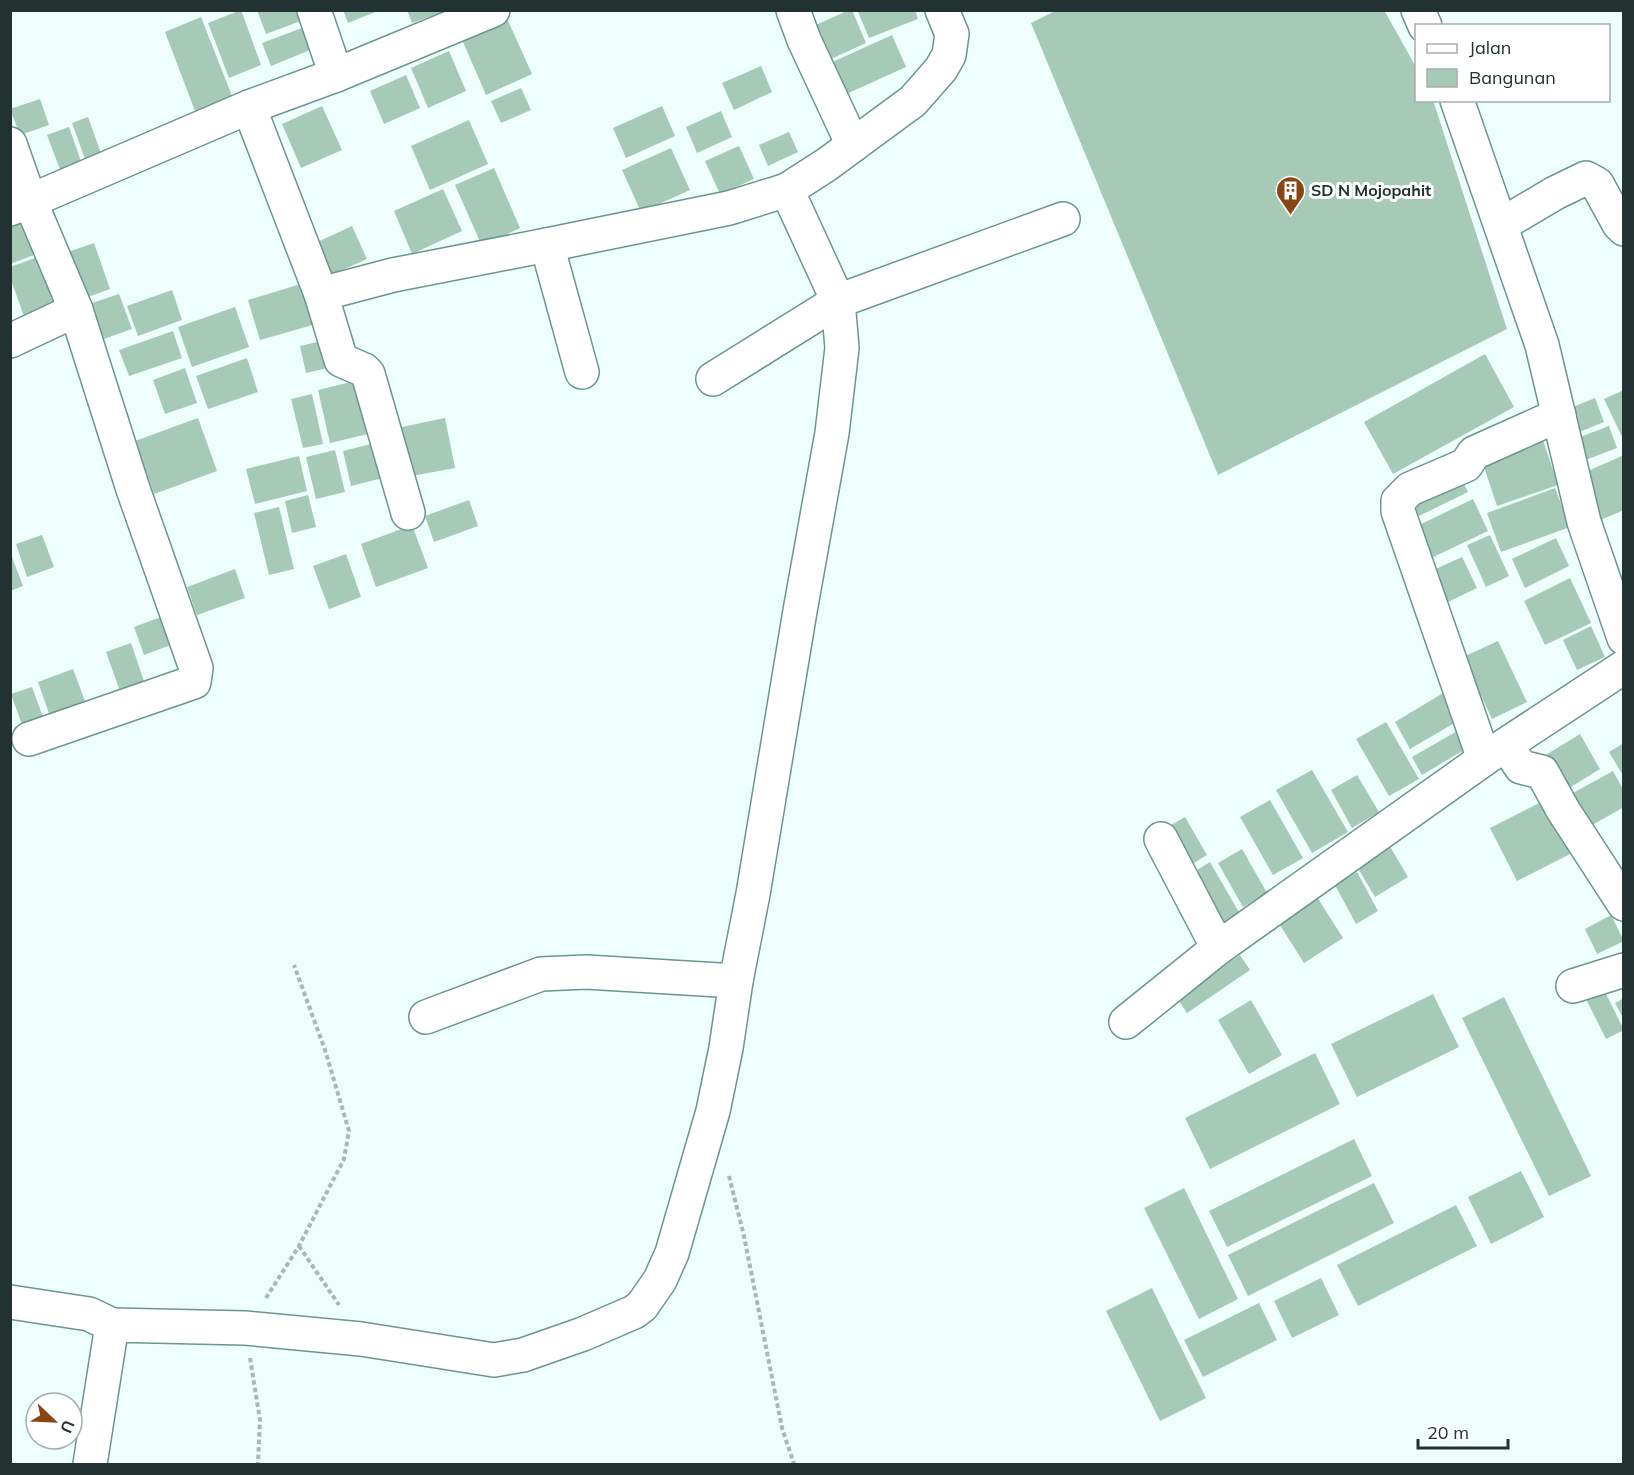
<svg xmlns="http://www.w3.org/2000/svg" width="1634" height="1475" font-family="Mulish,sans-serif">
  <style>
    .building { fill: #a6cab7 }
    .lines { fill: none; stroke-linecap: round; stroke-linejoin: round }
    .minor-casing { stroke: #6b9591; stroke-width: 36 }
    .path { stroke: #a7b8b7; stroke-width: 4; stroke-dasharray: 4.5 3; stroke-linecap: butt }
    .minor { stroke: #fff; stroke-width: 33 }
    .labels { text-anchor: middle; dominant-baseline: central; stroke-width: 6; stroke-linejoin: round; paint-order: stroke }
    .poi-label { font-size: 16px; font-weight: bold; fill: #213231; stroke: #fff; text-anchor: start }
  </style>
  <rect width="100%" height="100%" fill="#edfefc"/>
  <g class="building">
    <polygon points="241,10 261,65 229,78 208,23"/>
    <polygon points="257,10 306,10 309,18 266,34"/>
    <polygon points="343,10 378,10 378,11 348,23"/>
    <polygon points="407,10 445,10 445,11 412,23"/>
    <polygon points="849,10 852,10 866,43 820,64 805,30"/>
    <polygon points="861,10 915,10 918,19 869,38 858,12"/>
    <polygon points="1057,10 1384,10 1416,67 1416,100 1433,100 1507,329 1218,475 1031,23"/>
    <polygon points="505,14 532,74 486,95 460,35"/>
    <polygon points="201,17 232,96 195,111 165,32"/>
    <polygon points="302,28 310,50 271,66 262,43"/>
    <polygon points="892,35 906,67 842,96 828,64"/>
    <polygon points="449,51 466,91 428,108 411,68"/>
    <polygon points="761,66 772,92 734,110 722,83"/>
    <polygon points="406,75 420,108 384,124 370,91"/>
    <polygon points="521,88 531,110 501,123 491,101"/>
    <polygon points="40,99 49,125 20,135 10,109"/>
    <polygon points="322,106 342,150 301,168 282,124"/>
    <polygon points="662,106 675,136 626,158 613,128"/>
    <polygon points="721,111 732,137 697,153 686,127"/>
    <polygon points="88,117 102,156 86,162 72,123"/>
    <polygon points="469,120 488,164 430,190 411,146"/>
    <polygon points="69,127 83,167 62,175 47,135"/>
    <polygon points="789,132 798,152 768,166 759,145"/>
    <polygon points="739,146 754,179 720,194 705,161"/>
    <polygon points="671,148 690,190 641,212 622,170"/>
    <polygon points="494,168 520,228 482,246 455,185"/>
    <polygon points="443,189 462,231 412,254 394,211"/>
    <polygon points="21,217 34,255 10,264 10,221"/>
    <polygon points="352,226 367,259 327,277 313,244"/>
    <polygon points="94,243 110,289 82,299 65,253"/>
    <polygon points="43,255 62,309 26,322 10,277 10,267"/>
    <polygon points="304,283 316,324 260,340 248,300"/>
    <polygon points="172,290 182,320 138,336 127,306"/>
    <polygon points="119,294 132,329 101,340 89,304"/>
    <polygon points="235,307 249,347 192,367 178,327"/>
    <polygon points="173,331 182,358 129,376 119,350"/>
    <polygon points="326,340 332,367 306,373 300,346"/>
    <polygon points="1485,354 1514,407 1393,474 1364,422"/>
    <polygon points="247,358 258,392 208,409 196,376"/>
    <polygon points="185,368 197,403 165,414 153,380"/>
    <polygon points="359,380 372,433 330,443 318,390"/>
    <polygon points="1624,390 1624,441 1604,399"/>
    <polygon points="312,394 323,444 303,448 291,399"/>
    <polygon points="1595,398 1604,422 1572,435 1563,411"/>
    <polygon points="198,418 217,471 154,494 135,441"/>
    <polygon points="445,418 455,468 401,478 392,429"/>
    <polygon points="1609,426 1617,448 1575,464 1567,442"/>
    <polygon points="1540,431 1558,485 1497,506 1479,452"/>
    <polygon points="375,443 383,478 351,486 343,451"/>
    <polygon points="335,450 345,492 316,499 306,457"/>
    <polygon points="1624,455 1624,510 1598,521 1579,475"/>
    <polygon points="299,456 307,491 255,504 246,469"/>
    <polygon points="1457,470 1468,492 1419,516 1409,493"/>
    <polygon points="1555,488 1570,527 1501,552 1487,513"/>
    <polygon points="308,495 316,527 292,533 285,501"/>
    <polygon points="1473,499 1488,531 1429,559 1415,527"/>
    <polygon points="469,500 478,526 434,542 425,516"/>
    <polygon points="279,507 294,569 269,575 254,513"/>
    <polygon points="412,525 428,568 376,587 361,544"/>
    <polygon points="42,535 54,567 27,577 16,544"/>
    <polygon points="1490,535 1509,576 1486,587 1467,545"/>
    <polygon points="1556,538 1569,566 1525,588 1512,559"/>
    <polygon points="10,552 23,586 10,591"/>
    <polygon points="346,554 361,597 329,609 313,566"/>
    <polygon points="1462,557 1477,588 1444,604 1429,572"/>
    <polygon points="235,569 245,598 197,615 187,587"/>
    <polygon points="1570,578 1591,623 1545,645 1524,601"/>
    <polygon points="166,615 176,643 144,655 134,627"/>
    <polygon points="1591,626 1605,657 1577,670 1563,640"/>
    <polygon points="1498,641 1527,702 1492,719 1463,657"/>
    <polygon points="131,643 145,684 121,694 106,652"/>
    <polygon points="73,669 88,709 52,722 38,682"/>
    <polygon points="32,687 47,728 26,736 11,694"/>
    <polygon points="1448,690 1463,718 1410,749 1395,722"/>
    <polygon points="1386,722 1419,779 1389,796 1356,739"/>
    <polygon points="1459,730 1469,747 1422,775 1412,757"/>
    <polygon points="1580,734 1600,769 1558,795 1536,761"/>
    <polygon points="1624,743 1624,777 1609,752"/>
    <polygon points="1312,770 1348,832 1312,853 1276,790"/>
    <polygon points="1613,771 1624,791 1624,807 1580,832 1562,799"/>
    <polygon points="1357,775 1379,812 1352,828 1331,790"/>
    <polygon points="1270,800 1303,858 1273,875 1240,817"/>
    <polygon points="1545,800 1572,853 1517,881 1490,828"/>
    <polygon points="1185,817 1207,855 1184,869 1162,830"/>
    <polygon points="1389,845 1408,877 1375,897 1356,865"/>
    <polygon points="1242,849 1267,893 1243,907 1218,863"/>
    <polygon points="1210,862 1240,914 1221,925 1192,873"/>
    <polygon points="1357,872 1378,911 1356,924 1335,885"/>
    <polygon points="1317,897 1343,938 1304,963 1278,922"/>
    <polygon points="1611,915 1624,941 1597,954 1585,929"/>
    <polygon points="1240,955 1250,970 1187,1013 1177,998"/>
    <polygon points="1602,986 1624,1030 1606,1039 1584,995"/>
    <polygon points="1433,994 1459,1047 1357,1097 1331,1044"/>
    <polygon points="1504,997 1591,1176 1549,1196 1462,1018"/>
    <polygon points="1624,998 1624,1020 1615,1003"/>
    <polygon points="1251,1000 1282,1055 1249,1074 1218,1020"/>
    <polygon points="1315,1053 1340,1104 1210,1169 1185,1118"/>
    <polygon points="1354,1139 1372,1176 1227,1247 1209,1211"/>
    <polygon points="1521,1171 1544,1217 1491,1244 1468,1197"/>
    <polygon points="1374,1183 1394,1223 1248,1296 1228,1255"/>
    <polygon points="1184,1188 1238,1299 1199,1319 1144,1208"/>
    <polygon points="1456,1205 1477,1246 1358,1306 1337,1265"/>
    <polygon points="1321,1278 1339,1315 1292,1338 1274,1301"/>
    <polygon points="1152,1288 1206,1398 1160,1421 1106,1311"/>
    <polygon points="1259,1303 1277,1340 1203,1377 1184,1340"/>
  </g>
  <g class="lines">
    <defs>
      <g id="minor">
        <polyline points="314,10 336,75"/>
        <polyline points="793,10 804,40 853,145"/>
        <polyline points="1418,10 1425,26"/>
        <polyline points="1457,100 1542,345 1584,522 1624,638"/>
        <polyline points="249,107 321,294 341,360 364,370 368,374 408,513"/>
        <polyline points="10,144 30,201 249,107 336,75 493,10"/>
        <polyline points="10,209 30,201 76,310 133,489 196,668 194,682 29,739"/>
        <polyline points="1501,225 1555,193 1586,178 1597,184 1619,224 1624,229"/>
        <polyline points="321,294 393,275 547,245"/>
        <polyline points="10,341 76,310"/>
        <polyline points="582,372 547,245 729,208 787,190 826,165 913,101 941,69 949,55 952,34 942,10"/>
        <polyline points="713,379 838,301 1063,219"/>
        <polyline points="1506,745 1521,767 1542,772 1563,810 1624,904"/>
        <polyline points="1484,759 1398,511 1398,501 1410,489 1466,465 1474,453 1559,415"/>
        <polyline points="1161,839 1218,948"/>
        <polyline points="1573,986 1624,970"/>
        <polyline points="426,1017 541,974 586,972 736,981"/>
        <polyline points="1126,1022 1218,948 1484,759 1624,667"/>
        <polyline points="10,1302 89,1314 112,1325"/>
        <polyline points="90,1464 112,1325 245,1328 361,1339 494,1360 523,1355 583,1334 634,1312 642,1306 660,1280 672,1253 713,1111 726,1048 736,981 753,894 800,611 832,433 842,348 838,301 787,190"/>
      </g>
    </defs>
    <use href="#minor" class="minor-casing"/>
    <g class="path">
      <polyline points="729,1176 744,1236 782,1428 794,1464"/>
      <polyline points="299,1246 339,1305"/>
      <polyline points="266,1298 299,1246 344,1159 349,1131 325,1050 294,965"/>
      <polyline points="250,1358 260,1420 258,1464"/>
    </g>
    <use href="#minor" class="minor"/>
  </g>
  <defs>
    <symbol id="building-pin" viewBox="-11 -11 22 30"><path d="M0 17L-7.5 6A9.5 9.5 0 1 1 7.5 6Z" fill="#874613" stroke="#fff"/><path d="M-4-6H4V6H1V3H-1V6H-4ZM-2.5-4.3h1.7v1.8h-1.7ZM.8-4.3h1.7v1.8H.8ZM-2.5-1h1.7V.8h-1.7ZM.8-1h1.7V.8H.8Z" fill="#fff"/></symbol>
  </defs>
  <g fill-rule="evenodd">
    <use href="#building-pin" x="1274" y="174" width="33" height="45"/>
  </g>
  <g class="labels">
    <g class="poi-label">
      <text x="1311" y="190">SD N Mojopahit</text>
    </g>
  </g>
  <rect width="1634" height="1475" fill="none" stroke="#213231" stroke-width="24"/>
  <rect x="1415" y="24" width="195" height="78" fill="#ffffff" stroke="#a6adad" stroke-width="1.5"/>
  <rect x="1427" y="44" width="30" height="9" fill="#ffffff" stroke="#a6adad" stroke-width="1.5"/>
  <text x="1469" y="54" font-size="18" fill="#213231">Jalan</text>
  <rect x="1427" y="69" width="30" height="18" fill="#a6cab7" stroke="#a6adad" stroke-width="1.5"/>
  <text x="1469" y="84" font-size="18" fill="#213231">Bangunan</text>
  <g transform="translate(54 1421) rotate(113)"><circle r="28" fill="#ffffff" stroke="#a6adad" stroke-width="1.5"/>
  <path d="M0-4.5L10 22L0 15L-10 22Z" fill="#874613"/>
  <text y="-9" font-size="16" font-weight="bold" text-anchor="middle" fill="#213231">U</text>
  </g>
  <path d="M1418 1439v9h90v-9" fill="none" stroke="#213231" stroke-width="3"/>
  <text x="1427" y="1439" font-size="18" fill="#213231" stroke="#ffffff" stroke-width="4.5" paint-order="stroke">20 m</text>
</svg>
